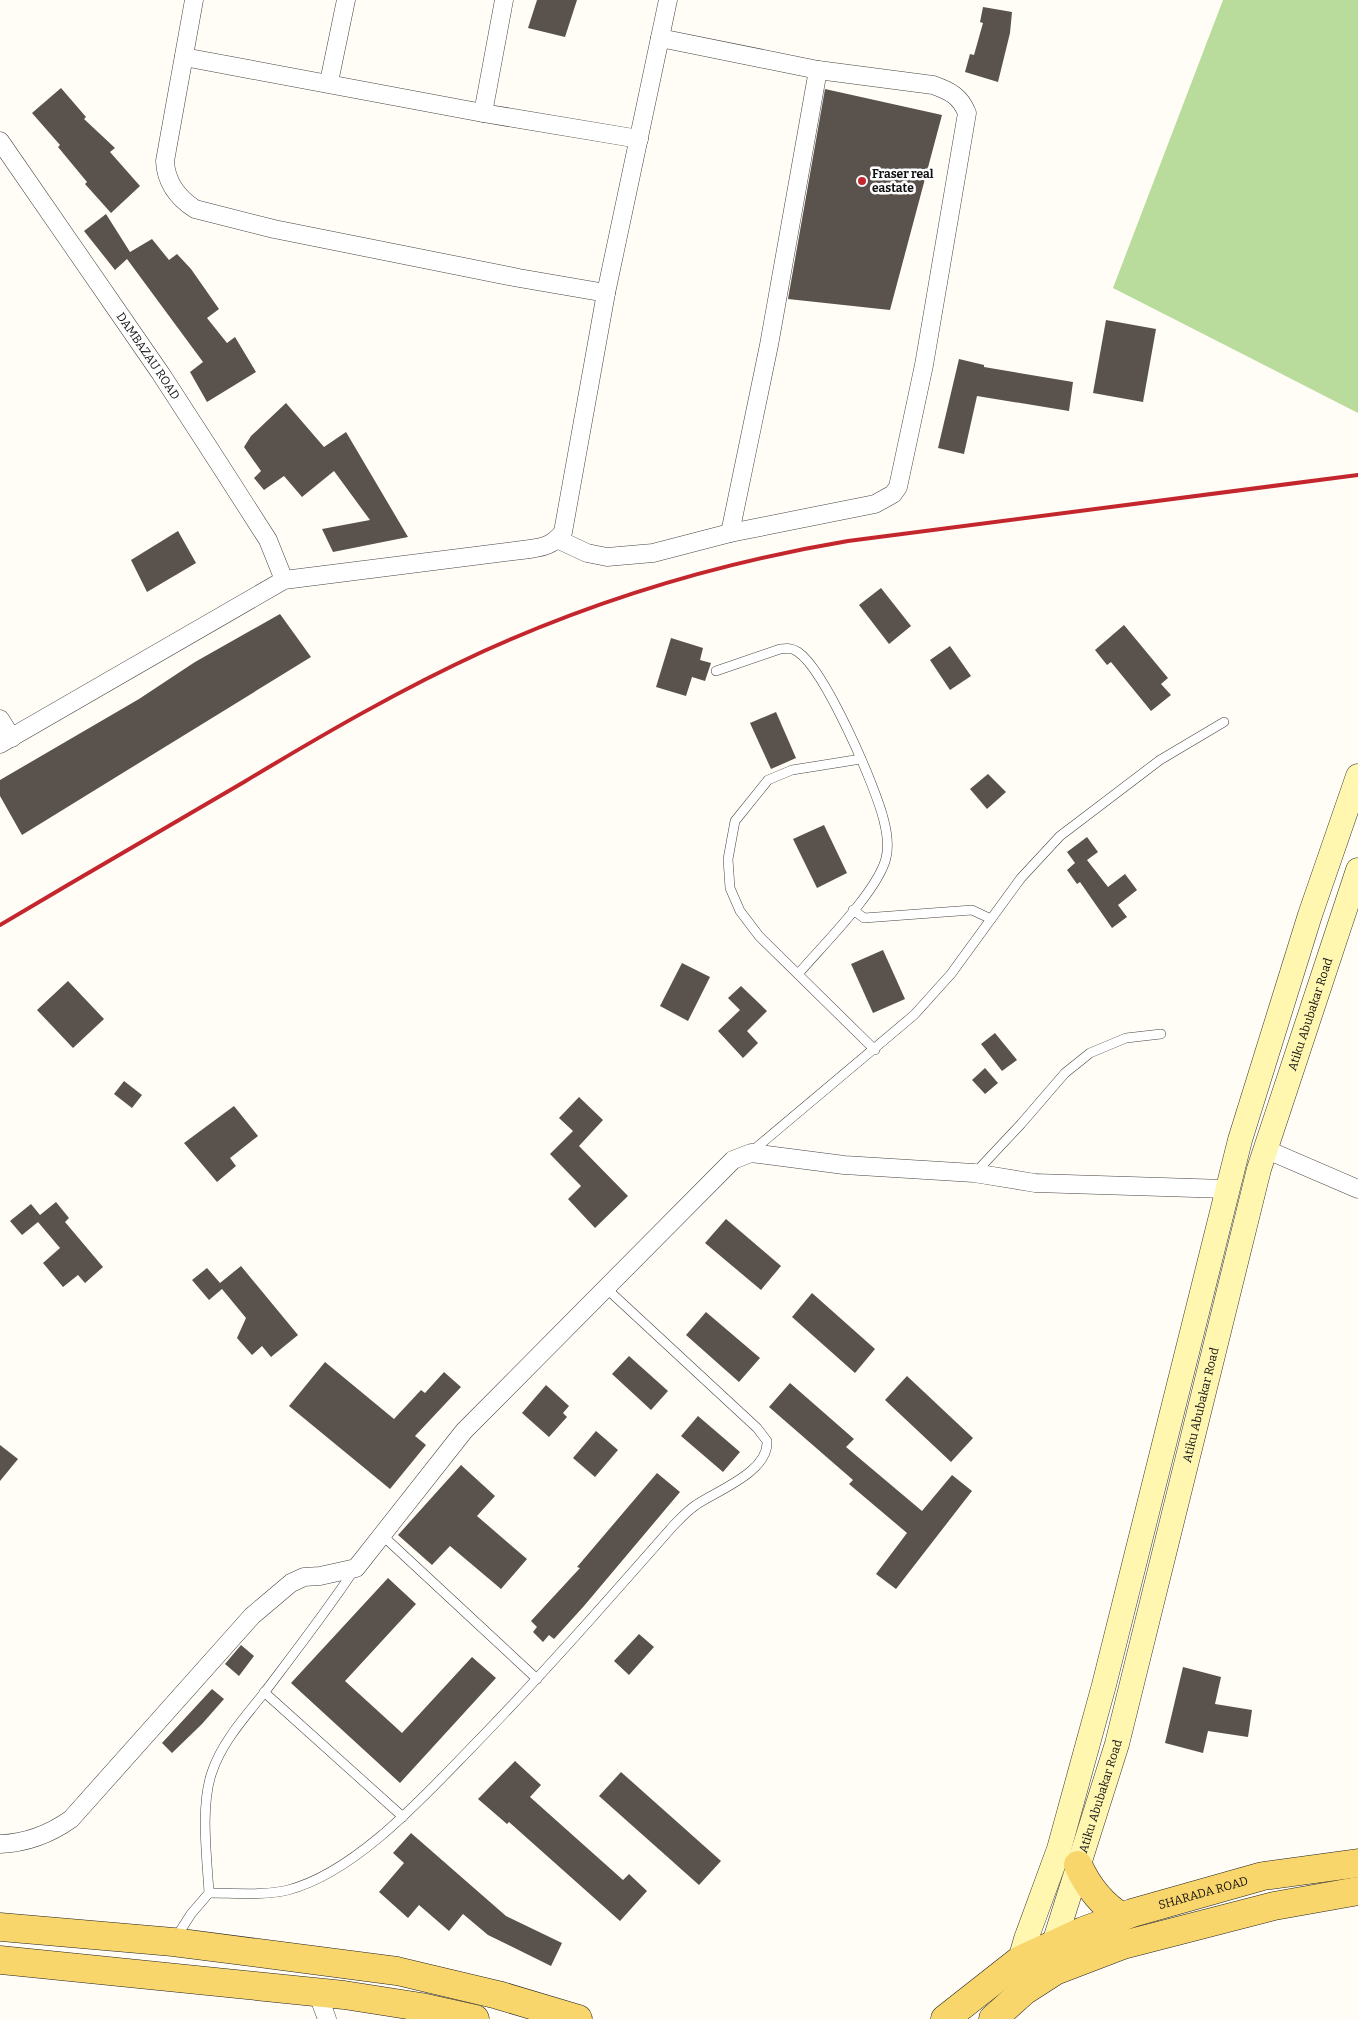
<svg xmlns="http://www.w3.org/2000/svg" width="1358" height="2019" font-family="Bitter,serif">
  <style>
    .forest { fill: #b9dc9c }
    .building { fill: #5a524d }
    .lines { fill: none; stroke-linecap: round; stroke-linejoin: round }
    .lane-casing { stroke: #444; stroke-width: 10 }
    .street-casing { stroke: #444; stroke-width: 19 }
    .secondary-casing { stroke: #333; stroke-width: 25 }
    .primary-casing { stroke: #222; stroke-width: 29 }
    .lane { stroke: #fff; stroke-width: 9 }
    .street { stroke: #fff; stroke-width: 18 }
    .secondary { stroke: #fff6b0; stroke-width: 24 }
    .primary { stroke: #f9d66b; stroke-width: 28 }
    .rail { stroke: #c4262e; stroke-width: 4 }
    .poi-dot { fill: #c4262e; stroke: #fff; stroke-width: 2 }
    .labels { text-anchor: middle; dominant-baseline: central; stroke-width: 5; stroke-linejoin: round; paint-order: stroke }
    .poi-label { font-size: 12px; font-weight: bold; fill: #111; stroke: #fff; text-anchor: start }
    .street-label { font-size: 12px; fill: #111; stroke: #fff }
  </style>
  <rect width="100%" height="100%" fill="#fffdf5"/>
  <polygon class="forest" points="1223,0 1358,0 1358,413 1113,288"/>
  <g class="building">
    <polygon points="537,0 577,0 565,37 528,28"/>
    <polygon points="983,7 1012,12 1010,33 998,82 965,72 970,54 974,55 983,23 980,22"/>
    <polygon points="61,88 86,117 84,119 115,148 110,152 140,186 111,213 85,184 87,182 58,147 60,145 32,113"/>
    <polygon points="825,89 942,115 890,310 788,299"/>
    <polygon points="106,214 130,252 152,239 169,260 177,254 191,269 219,309 207,318 227,343 235,337 256,372 207,402 190,372 203,362 127,259 115,270 84,231"/>
    <polygon points="1106,320 1156,329 1143,402 1093,393"/>
    <polygon points="959,359 984,365 984,367 1073,382 1069,411 977,396 964,454 938,448"/>
    <polygon points="286,403 324,447 346,432 408,537 333,552 322,529 370,520 334,471 302,497 284,476 264,490 254,478 261,471 244,447 251,436"/>
    <polygon points="178,531 196,563 147,592 131,560"/>
    <polygon points="881,588 911,626 889,644 859,605"/>
    <polygon points="280,614 311,657 22,835 0,796 0,780 139,699 195,662"/>
    <polygon points="1124,625 1168,678 1161,684 1171,695 1151,711 1111,662 1107,665 1095,650"/>
    <polygon points="671,638 703,648 700,660 711,663 705,681 692,677 686,696 656,687"/>
    <polygon points="950,646 971,676 950,690 930,660"/>
    <polygon points="776,712 796,758 771,769 750,723"/>
    <polygon points="988,774 1006,792 987,809 970,789"/>
    <polygon points="824,825 847,873 817,888 793,839"/>
    <polygon points="1087,837 1098,852 1087,860 1108,887 1125,874 1137,890 1118,905 1127,917 1112,928 1080,882 1077,884 1067,870 1075,863 1067,852"/>
    <polygon points="883,950 905,999 873,1013 851,964"/>
    <polygon points="682,963 710,977 688,1021 660,1006"/>
    <polygon points="68,981 104,1019 73,1048 37,1010"/>
    <polygon points="741,986 767,1011 747,1031 758,1043 743,1058 718,1031 740,1010 728,998"/>
    <polygon points="995,1033 1017,1060 1002,1071 981,1044"/>
    <polygon points="985,1068 998,1083 985,1094 972,1080"/>
    <polygon points="124,1081 142,1095 132,1108 114,1094"/>
    <polygon points="579,1097 603,1120 579,1146 628,1196 595,1228 568,1199 581,1186 550,1154 573,1131 559,1118"/>
    <polygon points="234,1106 258,1136 230,1158 236,1166 217,1182 184,1143"/>
    <polygon points="56,1202 69,1218 65,1222 103,1267 85,1283 78,1275 63,1287 43,1263 60,1248 38,1222 22,1235 10,1221 31,1204 40,1215"/>
    <polygon points="726,1219 781,1266 761,1290 705,1243"/>
    <polygon points="241,1266 298,1335 271,1357 262,1346 252,1355 237,1338 246,1318 222,1289 209,1300 192,1280 207,1268 220,1283"/>
    <polygon points="812,1293 875,1349 855,1373 792,1317"/>
    <polygon points="706,1312 760,1358 739,1382 686,1335"/>
    <polygon points="629,1356 668,1391 651,1410 612,1374"/>
    <polygon points="325,1362 394,1419 421,1390 425,1393 444,1372 461,1387 415,1436 426,1445 390,1489 289,1406"/>
    <polygon points="907,1376 973,1438 951,1462 885,1400"/>
    <polygon points="790,1383 854,1439 846,1447 922,1511 952,1475 972,1491 896,1589 876,1574 907,1533 849,1484 853,1480 769,1407"/>
    <polygon points="546,1385 569,1406 563,1413 567,1417 549,1437 522,1413"/>
    <polygon points="698,1416 740,1452 723,1472 681,1436"/>
    <polygon points="596,1431 618,1450 595,1477 573,1458"/>
    <polygon points="0,1445 18,1459 0,1481"/>
    <polygon points="461,1465 495,1496 477,1516 527,1559 501,1589 450,1546 432,1565 398,1535"/>
    <polygon points="657,1473 680,1492 584,1606 554,1639 549,1635 543,1642 533,1632 537,1627 531,1621 580,1568 577,1567"/>
    <polygon points="388,1578 416,1604 345,1681 402,1733 472,1657 496,1678 400,1783 291,1683"/>
    <polygon points="639,1634 654,1647 629,1675 614,1661"/>
    <polygon points="241,1645 254,1656 239,1676 225,1664"/>
    <polygon points="1183,1667 1221,1677 1215,1704 1252,1710 1248,1737 1208,1731 1203,1753 1165,1743"/>
    <polygon points="212,1689 224,1699 202,1724 172,1753 162,1743"/>
    <polygon points="515,1761 541,1785 530,1797 623,1880 629,1874 647,1891 620,1921 509,1822 507,1824 478,1799"/>
    <polygon points="621,1772 721,1861 699,1885 599,1796"/>
    <polygon points="411,1833 506,1916 562,1943 551,1966 488,1935 463,1914 449,1931 419,1905 408,1918 379,1892 404,1863 393,1853"/>
  </g>
  <g class="lines">
    <defs>
      <g id="lane">
        <path d="M716 671 780 649C788 648 792 648 798 652 825 670 876 787 884 821 887 833 889 846 886 858 878 891 822 946 799 973"/>
        <polyline points="861,759 792,770 768,780 735,821 728,859 730,888 740,911 759,936 875,1050"/>
        <polyline points="853,910 864,918 972,910 991,919"/>
        <polyline points="751,1152 914,1015 951,974 1021,878 1060,836 1160,760 1224,722"/>
        <polyline points="975,1173 1021,1124 1065,1073 1090,1053 1126,1038 1161,1034"/>
        <polyline points="382,1535 537,1679"/>
        <polyline points="264,1692 403,1817"/>
        <path d="M209 1893C234 1893 263 1896 288 1890 357 1872 426 1794 474 1745 543 1674 608 1600 673 1526 680 1519 687 1511 696 1505 716 1491 769 1472 767 1441L757 1428 607 1289"/>
        <path d="M175 1939 191 1914 209 1893C207 1857 200 1806 212 1772 222 1742 245 1717 264 1693 295 1652 326 1612 354 1570"/>
      </g>
      <g id="street">
        <path d="M194 0 165 161C166 182 178 198 195 209L274 229 519 278 606 293"/>
        <polyline points="184,57 483,113 639,139"/>
        <polyline points="329,82 346,0"/>
        <polyline points="483,113 504,0"/>
        <path id="s1" d="M0 141 161 374 218 462 268 540 284 580"/>
        <polyline points="730,533 769,345 818,70"/>
        <path d="M557 539 587 553 607 557 653 553 730 533 875 504 893 494 898 487 924 365 967 113C960 96 950 91 933 85L818 70 660 38"/>
        <polyline points="0,719 12,738"/>
        <path d="M0 744 284 580 530 549C544 547 553 545 563 532L606 293 668 0"/>
        <polyline points="1265,1149 1358,1189"/>
        <path d="M0 1844C26 1843 50 1834 71 1819L252 1616 291 1583 304 1577 320 1576 356 1568 464 1431 733 1160 751 1153 844 1165 974 1173 1035 1183 1226 1189"/>
        <polyline points="317,1992 327,2019"/>
      </g>
      <g id="secondary">
        <path id="s2" d="M1055 1957 1054 1943 1117 1744 1259 1169 1358 870"/>
        <polyline points="1022,1975 1020,1960 1026,1939 1059,1849 1104,1685 1240,1140 1310,915 1358,776"/>
      </g>
      <g id="primary">
        <path d="M1078 1865C1088 1887 1101 1904 1122 1917"/>
        <polyline points="0,1927 173,1942 397,1971 498,1995 578,2019"/>
        <polyline points="0,1960 344,1995 421,2007 475,2019"/>
        <path id="s3" d="M945 2019 1020 1960 1083 1931 1132 1913 1263 1876 1358 1863"/>
        <polyline points="993,2019 1024,1991 1055,1971 1123,1945 1274,1906 1358,1891"/>
      </g>
    </defs>
    <use href="#lane" class="lane-casing"/>
    <use href="#street" class="street-casing"/>
    <use href="#secondary" class="secondary-casing"/>
    <use href="#primary" class="primary-casing"/>
    <use href="#lane" class="lane"/>
    <use href="#street" class="street"/>
    <use href="#secondary" class="secondary"/>
    <use href="#primary" class="primary"/>
    <path class="rail" d="M0 925C81 877 162 830 244 782 322 735 401 689 484 651 599 599 723 562 848 541L1358 475"/>
  </g>
  <circle class="poi-dot" cx="862" cy="181" r="5"/>
  <g class="labels">
    <g class="poi-label">
      <text x="872" y="174">Fraser real<tspan x="872" dy="14">eastate</tspan></text>
    </g>
    <g class="street-label">
      <text stroke="none"><textPath href="#s1" startOffset="261">DAMBAZAU ROAD</textPath></text>
      <text stroke="none"><textPath href="#s2" startOffset="978">Atiku Abubakar Road</textPath></text>
      <text stroke="none"><textPath href="#s2" startOffset="572">Atiku Abubakar Road</textPath></text>
      <text stroke="none"><textPath href="#s2" startOffset="168">Atiku Abubakar Road</textPath></text>
      <text stroke="none"><textPath href="#s3" startOffset="291">SHARADA ROAD</textPath></text>
    </g>
  </g>
</svg>
